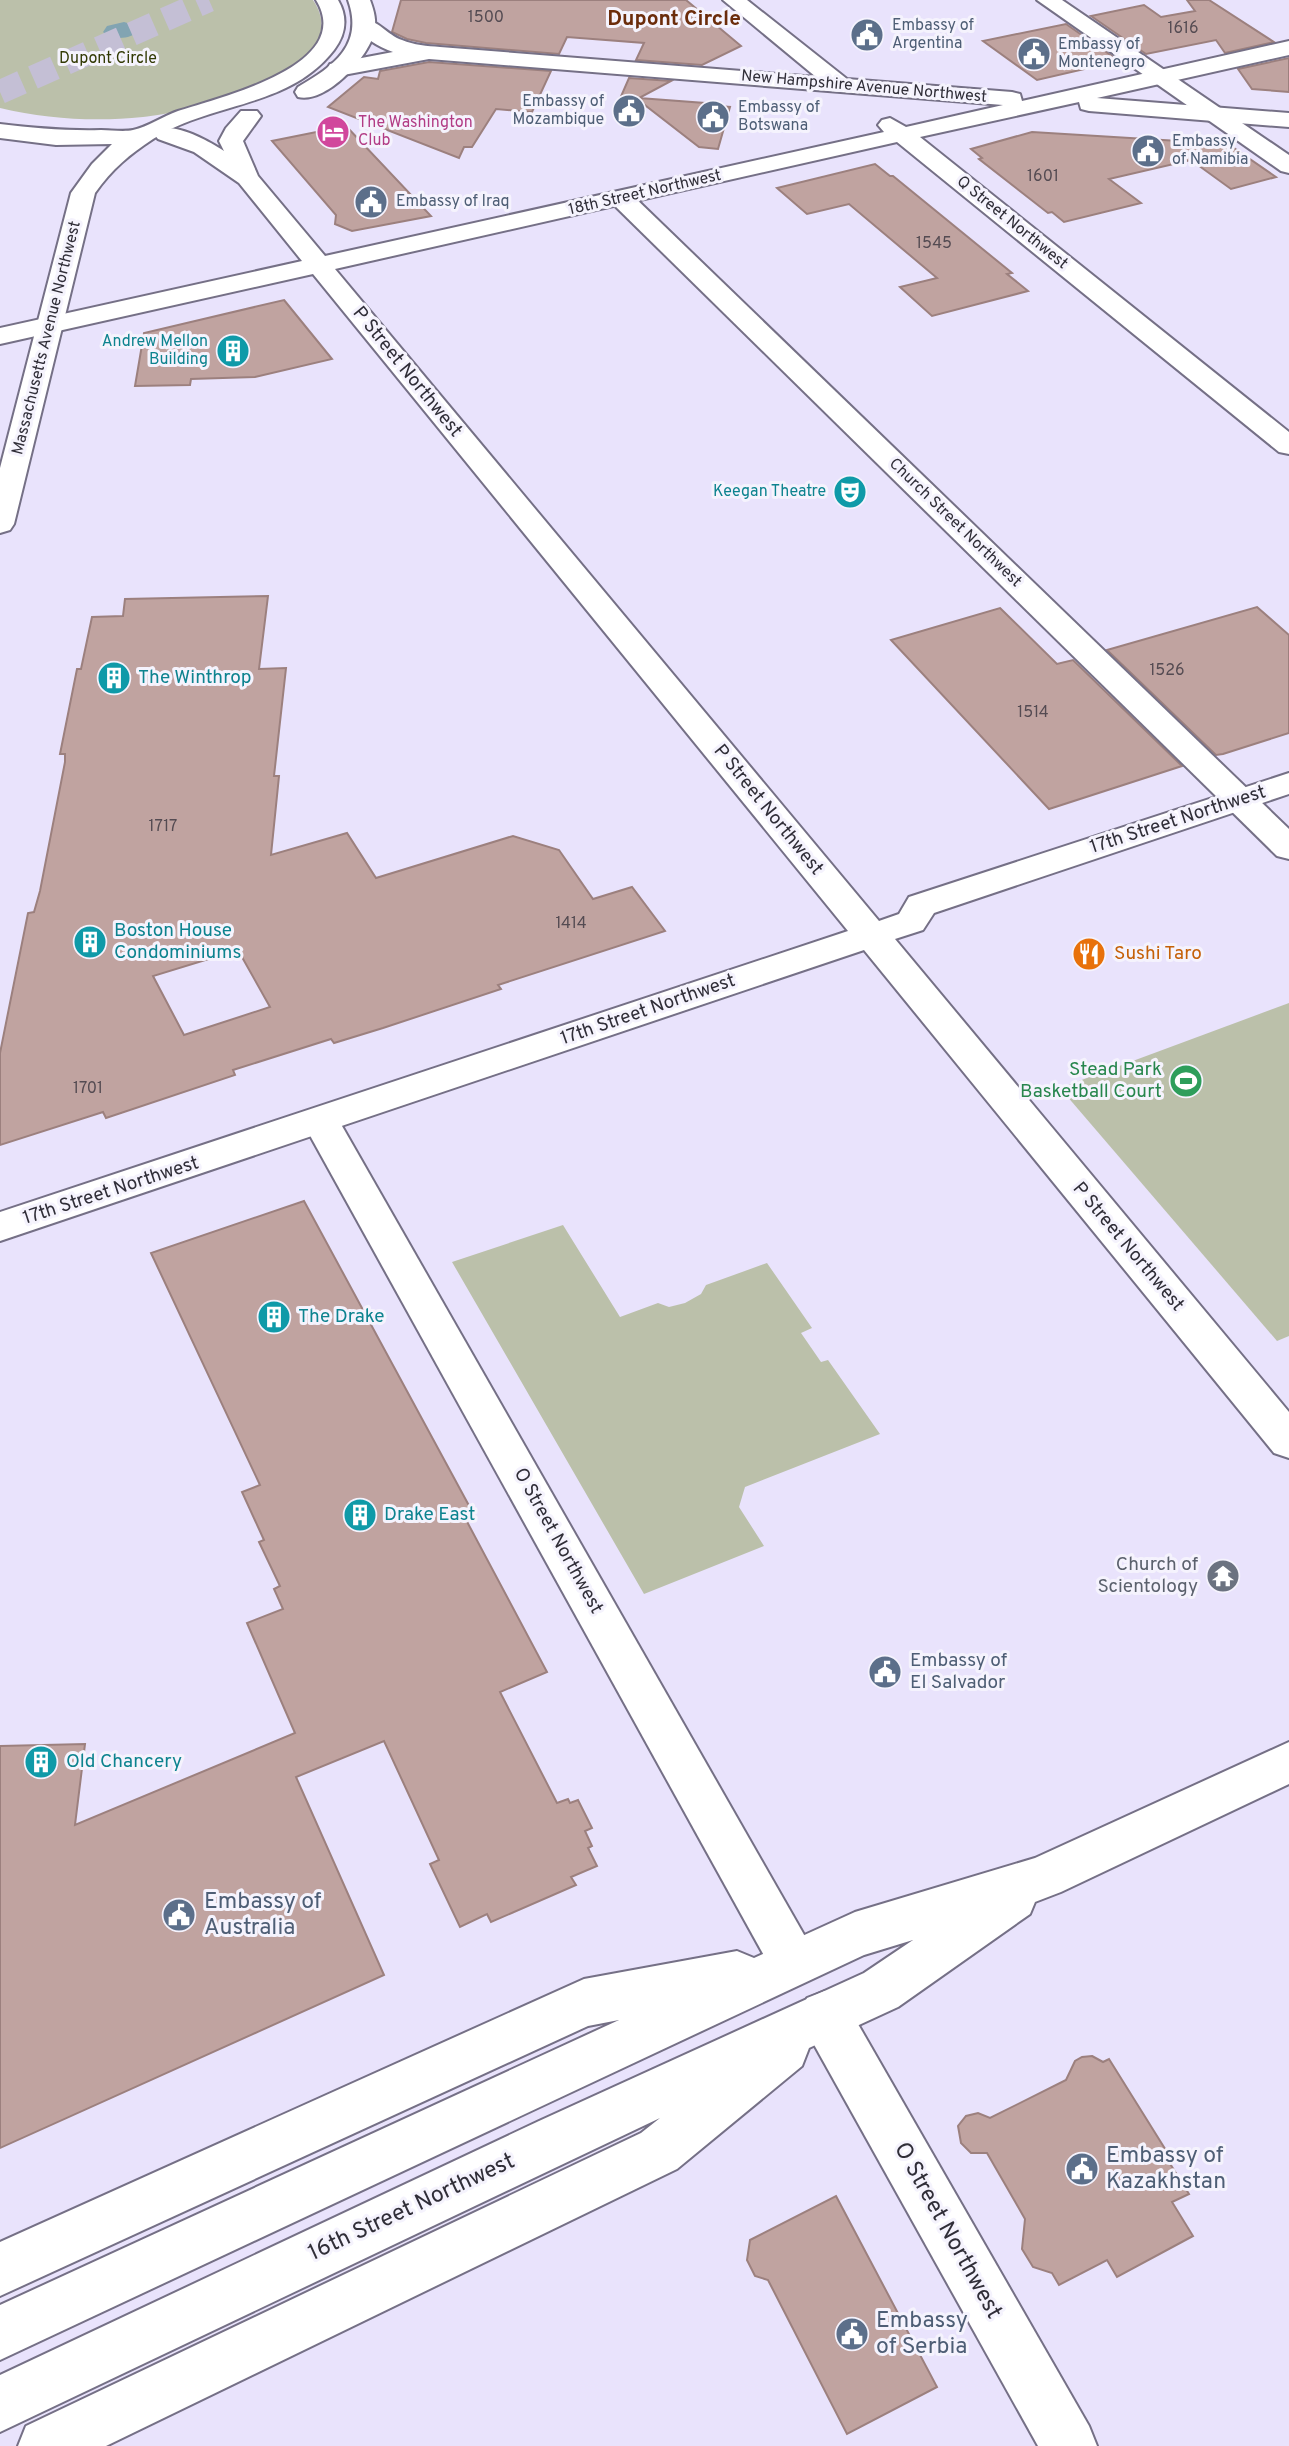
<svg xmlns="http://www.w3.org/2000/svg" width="1289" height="2446" font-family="Overpass,sans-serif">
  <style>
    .green { fill: #bbc0aa }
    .water { fill: #82a4b2 }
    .building { fill: #c0a3a0; stroke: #9c807e; stroke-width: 2; fill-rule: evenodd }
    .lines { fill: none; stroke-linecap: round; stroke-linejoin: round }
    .primary-tunnel { stroke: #c4bfd5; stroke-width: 24; stroke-dasharray: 24 12; stroke-linecap: butt }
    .minor-casing { stroke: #757086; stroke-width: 4 }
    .secondary-casing { stroke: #757086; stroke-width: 4 }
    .primary-casing { stroke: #757086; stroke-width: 4 }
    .minor { fill: #fff; fill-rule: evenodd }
    .secondary { fill: #fff; fill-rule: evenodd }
    .primary { fill: #fff; fill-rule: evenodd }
    .labels { text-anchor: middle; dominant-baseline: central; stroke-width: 6; stroke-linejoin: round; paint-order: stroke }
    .number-label { font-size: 16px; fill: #544b52 }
    .far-service-label { font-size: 16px; fill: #4e5e75; stroke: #f5f3fd; text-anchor: start }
    .far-park-label { font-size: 16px; fill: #323a04; stroke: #f5f3fd }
    .far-street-label { font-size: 16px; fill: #302e38; stroke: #f5f3fd }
    .far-hotel-label { font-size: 16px; fill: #b23c85; stroke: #f5f3fd; text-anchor: start }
    .far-culture-label { font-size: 16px; fill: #0d838f; stroke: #f5f3fd; text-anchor: end }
    .street-label { font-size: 19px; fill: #302e38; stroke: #f5f3fd }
    .culture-label { font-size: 19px; fill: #0d838f; stroke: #f5f3fd; text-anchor: start }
    .food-label { font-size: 19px; fill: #c56008; stroke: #f5f3fd; text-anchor: start }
    .leisure-label { font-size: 19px; fill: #27864d; stroke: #f5f3fd; text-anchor: end }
    .worship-label { font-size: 19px; fill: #5b616d; stroke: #f5f3fd; text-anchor: end }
    .service-label { font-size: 19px; fill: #4e5e75; stroke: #f5f3fd; text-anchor: start }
    .far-district-label { font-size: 21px; font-weight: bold; fill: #6b2c0b; stroke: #f5f3fd }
    .near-service-label { font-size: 23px; fill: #4e5e75; stroke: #f5f3fd; text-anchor: start }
    .near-street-label { font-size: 23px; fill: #302e38; stroke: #f5f3fd }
  </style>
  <rect width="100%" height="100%" fill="#e9e3fc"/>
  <g class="green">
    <path d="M0 0H313C362 73 188 112 143 117 95 122 47 119 0 108Z"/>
    <polygon points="1289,1003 1289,1336 1277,1341 1060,1088"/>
    <polygon points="563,1225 620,1317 658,1303 669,1307 685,1303 701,1294 706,1285 767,1263 812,1328 801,1333 821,1362 828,1360 880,1434 745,1487 739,1507 764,1546 644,1594 452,1262"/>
  </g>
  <path class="water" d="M124 22 141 27 140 31C130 39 113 41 103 32L107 26Z"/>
  <g class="building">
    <polygon points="401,0 686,0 741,46 702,65 636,60 644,43 567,37 559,54 426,43 407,39 392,32"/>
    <polygon points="1187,0 1209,0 1274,42 1225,53 1216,40 1146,54 1091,16 1144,5 1161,17 1195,11"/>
    <polygon points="1066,24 1119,61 1037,80 983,41"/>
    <polygon points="1289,58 1289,92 1252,89 1238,69"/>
    <polygon points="429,62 551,71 532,112 496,109 472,147 464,147 459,158 328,107 364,77 378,79 380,71"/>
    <polygon points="629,78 671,81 639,98 718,104 718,106 730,107 718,149 699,147 637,99 615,110"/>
    <polygon points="346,126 431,216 352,231 335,224 336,215 272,141"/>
    <polygon points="1032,132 1228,144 1276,177 1231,189 1191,160 1109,179 1141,203 1064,222 1052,212 1048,213 979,159 982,158 971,149"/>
    <polygon points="875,164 890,176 893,176 1012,273 1007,274 1028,291 932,316 900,287 937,278 849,204 807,214 777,188"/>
    <polygon points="284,300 332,359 255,377 191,379 190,385 135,386 144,333"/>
    <path d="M268 596 259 669 286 668 274 776H279L271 855 347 833 376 878 513 836 559 850 593 899 632 887 665 931 498 985 501 989 383 1028 334 1043 331 1039 233 1070 235 1075 106 1118 103 1112 0 1145V1053L28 913 34 912 40 891 65 762V754H60L77 669H81L92 617 123 616 125 599ZM238 950 270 1007 184 1035 153 976Z"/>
    <polygon points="1257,607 1289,635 1289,733 1223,754 1216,755 1107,650"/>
    <polygon points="1000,608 1057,664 1073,660 1182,766 1049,809 891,640"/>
    <polygon points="304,1201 473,1513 464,1516 547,1672 500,1692 557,1803 568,1799 570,1803 578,1800 592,1828 585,1831 592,1846 588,1848 597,1866 571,1877 576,1885 491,1922 487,1914 460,1927 430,1864 439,1860 384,1741 296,1777 384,1975 0,2148 0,1746 85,1744 75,1825 295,1733 247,1623 283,1609 274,1589 280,1586 259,1542 264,1540 242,1492 260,1485 151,1253"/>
    <polygon points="1092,2056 1103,2062 1109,2059 1172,2160 1169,2162 1189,2194 1172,2202 1193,2236 1117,2277 1107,2260 1059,2285 1052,2273 1033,2267 1022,2249 1025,2219 987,2153 971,2153 961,2143 958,2126 966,2116 978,2113 990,2118 1066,2080 1075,2061 1082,2057"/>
    <polygon points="836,2196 937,2387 847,2434 768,2280 755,2276 747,2260 750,2240"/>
  </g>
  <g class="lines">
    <polyline class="primary-tunnel" points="0,92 209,0"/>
    <defs>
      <g id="minor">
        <polygon points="1037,0 1062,0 1289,155 1289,173 1281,171"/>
        <polygon points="621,191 630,193 1289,829 1289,859 1277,856 612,203 609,198 612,193"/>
        <polygon points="321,1108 334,1112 811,1947 818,1963 811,1979 794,1986 777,1979 302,1121 308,1112"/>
        <polygon points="825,1991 843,1998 1089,2426 1097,2446 1038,2446 807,2032 800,2015 807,1998"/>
      </g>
      <path id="secondary" d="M723 0H747L847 79 1012 92 1020 94 1022 101 1289 41V55L1097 98 1289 113V127L1089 111 1081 109 1079 102 920 137 1289 432V454L1279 452 897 142 335 269 879 921 899 914 909 897 1289 773V794L934 913 923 930 895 939 1289 1412V1458L1274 1453 864 950 0 1241V1212L848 931 313 274 0 344V328L302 261 239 183 194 152 158 139 154 134 158 129C178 124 207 140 224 151L219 141 226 128 241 111H257L261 116 243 141 258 176 325 256 884 132 878 125 882 120 890 118 906 127 1003 105 429 59 338 76 330 74 327 69 330 64 393 52C377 46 365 39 355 25L358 20C376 16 385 34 402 40 414 45 427 46 440 47L816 77Z"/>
      <g id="primary">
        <path d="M316 0H338C348 17 346 34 334 50 288 109 212 101 153 139 130 154 112 169 95 193L14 524 10 530 0 533V468L71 193 92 164 112 144 56 145 0 138V124C34 128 67 131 101 130 111 130 124 132 133 130 148 127 163 116 178 111 217 98 357 66 316 0Z"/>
        <path d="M348 0H370C374 11 377 21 374 33 368 58 326 104 298 97L295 92 298 87C334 66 364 45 348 0Z"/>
        <polygon points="1289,1742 1289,1784 1061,1892 1035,1902 1030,1914 898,2007 809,2048 802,2066 677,2169 106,2446 18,2446 26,2426 641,2133 660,2118 0,2432 0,2375 539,2121 864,1973 913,1940 864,1955 0,2360 0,2305 619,2020 588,2026 0,2296 0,2242 584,1979 737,1951 754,1958 855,1912 1035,1858"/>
      </g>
    </defs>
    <use href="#minor" class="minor-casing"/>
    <use href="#secondary" class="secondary-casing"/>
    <use href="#primary" class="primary-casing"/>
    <use href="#minor" class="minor"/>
    <use href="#secondary" class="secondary"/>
    <use href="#primary" class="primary"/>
  </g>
  <defs>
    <symbol id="civic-disc" viewBox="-11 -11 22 22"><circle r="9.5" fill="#5c6f8a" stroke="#f5f3fd"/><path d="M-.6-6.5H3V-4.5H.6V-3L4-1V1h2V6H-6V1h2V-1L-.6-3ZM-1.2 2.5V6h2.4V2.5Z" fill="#fff"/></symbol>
    <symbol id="hotel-disc" viewBox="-11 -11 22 22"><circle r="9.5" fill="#d1479c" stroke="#f5f3fd"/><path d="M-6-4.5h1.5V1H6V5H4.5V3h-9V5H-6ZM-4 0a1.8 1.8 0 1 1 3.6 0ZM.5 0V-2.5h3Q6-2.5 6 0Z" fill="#fff"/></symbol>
    <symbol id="building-disc" viewBox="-11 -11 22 22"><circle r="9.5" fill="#0f9aa8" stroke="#f5f3fd"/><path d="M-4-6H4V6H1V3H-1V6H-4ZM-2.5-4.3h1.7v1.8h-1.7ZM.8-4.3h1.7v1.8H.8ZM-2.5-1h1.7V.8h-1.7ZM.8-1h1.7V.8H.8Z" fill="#fff"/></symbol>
    <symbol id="theatre-disc" viewBox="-11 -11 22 22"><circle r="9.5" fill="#0f9aa8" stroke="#f5f3fd"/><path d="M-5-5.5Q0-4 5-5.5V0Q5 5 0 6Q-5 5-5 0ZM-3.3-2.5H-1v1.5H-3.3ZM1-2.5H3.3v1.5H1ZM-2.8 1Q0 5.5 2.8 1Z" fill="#fff"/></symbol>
    <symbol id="restaurant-disc" viewBox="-11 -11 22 22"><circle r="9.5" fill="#e8710a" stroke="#f5f3fd"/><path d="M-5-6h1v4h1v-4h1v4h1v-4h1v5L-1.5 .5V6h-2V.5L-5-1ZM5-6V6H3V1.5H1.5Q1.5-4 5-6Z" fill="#fff"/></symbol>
    <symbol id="stadium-disc" viewBox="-11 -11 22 22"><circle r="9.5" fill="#2e9e5b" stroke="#f5f3fd"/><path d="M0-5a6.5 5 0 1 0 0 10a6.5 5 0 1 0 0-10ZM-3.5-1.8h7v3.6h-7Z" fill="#fff"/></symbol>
    <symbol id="temple-disc" viewBox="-11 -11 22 22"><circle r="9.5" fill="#6b7280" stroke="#f5f3fd"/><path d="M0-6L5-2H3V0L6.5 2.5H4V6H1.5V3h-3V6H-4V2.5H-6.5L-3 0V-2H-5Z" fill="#fff"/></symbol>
  </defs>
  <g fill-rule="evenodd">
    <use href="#civic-disc" x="848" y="16" width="38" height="38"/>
    <use href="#civic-disc" x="1015" y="35" width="38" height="38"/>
    <use href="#civic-disc" x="610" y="92" width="38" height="38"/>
    <use href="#civic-disc" x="694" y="98" width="38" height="38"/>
    <use href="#hotel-disc" x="314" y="113" width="38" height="38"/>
    <use href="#civic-disc" x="1129" y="132" width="38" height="38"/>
    <use href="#civic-disc" x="352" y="183" width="38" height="38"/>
    <use href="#building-disc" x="214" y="332" width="38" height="38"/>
    <use href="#theatre-disc" x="831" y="473" width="38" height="38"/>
    <use href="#building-disc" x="95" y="659" width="38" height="38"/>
    <use href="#building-disc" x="71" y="923" width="38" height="38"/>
    <use href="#restaurant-disc" x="1070" y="935" width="38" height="38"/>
    <use href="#stadium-disc" x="1167" y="1062" width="38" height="38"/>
    <use href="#building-disc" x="255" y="1298" width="38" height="38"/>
    <use href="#building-disc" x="341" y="1496" width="38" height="38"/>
    <use href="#temple-disc" x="1204" y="1557" width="38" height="38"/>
    <use href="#civic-disc" x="866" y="1653" width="38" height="38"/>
    <use href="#building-disc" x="22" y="1743" width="38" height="38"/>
    <use href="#civic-disc" x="160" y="1896" width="38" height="38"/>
    <use href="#civic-disc" x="1063" y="2150" width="38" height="38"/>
    <use href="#civic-disc" x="833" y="2315" width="38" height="38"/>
  </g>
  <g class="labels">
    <g class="number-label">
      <text x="486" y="18">1500</text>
      <text x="1183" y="29">1616</text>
      <text x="1043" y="177">1601</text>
      <text x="934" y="244">1545</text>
      <text x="1167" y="671">1526</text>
      <text x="1033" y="713">1514</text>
      <text x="163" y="827">1717</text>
      <text x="571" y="924">1414</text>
      <text x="88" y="1089">1701</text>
    </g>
    <g class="far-service-label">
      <text x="892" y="26">Embassy of<tspan x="892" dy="18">Argentina</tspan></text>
      <text x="1058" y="45">Embassy of<tspan x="1058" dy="18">Montenegro</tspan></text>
      <text x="604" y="102" text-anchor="end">Embassy of<tspan x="604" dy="18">Mozambique</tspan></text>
      <text x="738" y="108">Embassy of<tspan x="738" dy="18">Botswana</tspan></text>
      <text x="1172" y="142">Embassy<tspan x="1172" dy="18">of Namibia</tspan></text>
      <text x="396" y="202">Embassy of Iraq</text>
    </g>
    <g class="far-park-label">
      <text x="108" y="59">Dupont Circle</text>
    </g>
    <g class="far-street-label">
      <text transform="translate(864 87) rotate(5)">New Hampshire Avenue Northwest</text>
      <text transform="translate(645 193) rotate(-13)">18th Street Northwest</text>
      <text transform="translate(1012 223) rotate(39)">Q Street Northwest</text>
      <text transform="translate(47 338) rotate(-76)">Massachusetts Avenue Northwest</text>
      <text transform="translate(955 523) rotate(44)">Church Street Northwest</text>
    </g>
    <g class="far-hotel-label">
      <text x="358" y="123">The Washington<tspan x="358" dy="18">Club</tspan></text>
    </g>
    <g class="far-culture-label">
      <text x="208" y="342">Andrew Mellon<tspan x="208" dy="18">Building</tspan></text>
      <text x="826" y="492">Keegan Theatre</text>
    </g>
    <g class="street-label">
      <text transform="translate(407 372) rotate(51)">P Street Northwest</text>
      <text transform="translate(768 810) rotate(51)">P Street Northwest</text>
      <text transform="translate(1178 820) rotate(-18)">17th Street Northwest</text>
      <text transform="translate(648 1010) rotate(-19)">17th Street Northwest</text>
      <text transform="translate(111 1191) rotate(-18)">17th Street Northwest</text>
      <text transform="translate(1128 1247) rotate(50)">P Street Northwest</text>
      <text transform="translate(558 1541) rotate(61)">O Street Northwest</text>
    </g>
    <g class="culture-label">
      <text x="138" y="678">The Winthrop</text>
      <text x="114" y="931">Boston House<tspan x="114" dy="22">Condominiums</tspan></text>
      <text x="298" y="1317">The Drake</text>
      <text x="384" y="1515">Drake East</text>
      <text x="66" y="1762">Old Chancery</text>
    </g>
    <g class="food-label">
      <text x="1114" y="954">Sushi Taro</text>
    </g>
    <g class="leisure-label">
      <text x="1162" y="1070">Stead Park<tspan x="1162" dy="22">Basketball Court</tspan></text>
    </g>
    <g class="worship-label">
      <text x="1198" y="1565">Church of<tspan x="1198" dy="22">Scientology</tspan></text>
    </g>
    <g class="service-label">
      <text x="910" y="1661">Embassy of<tspan x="910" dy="22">El Salvador</tspan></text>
    </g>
    <g class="far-district-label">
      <text x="674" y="19">Dupont Circle</text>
    </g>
    <g class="near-service-label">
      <text x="204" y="1902">Embassy of<tspan x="204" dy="26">Australia</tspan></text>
      <text x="1106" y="2156">Embassy of<tspan x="1106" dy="26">Kazakhstan</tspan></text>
      <text x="876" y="2321">Embassy<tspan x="876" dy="26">of Serbia</tspan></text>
    </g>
    <g class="near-street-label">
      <text transform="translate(412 2208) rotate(-25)">16th Street Northwest</text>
      <text transform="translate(947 2231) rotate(61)">O Street Northwest</text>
    </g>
  </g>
</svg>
